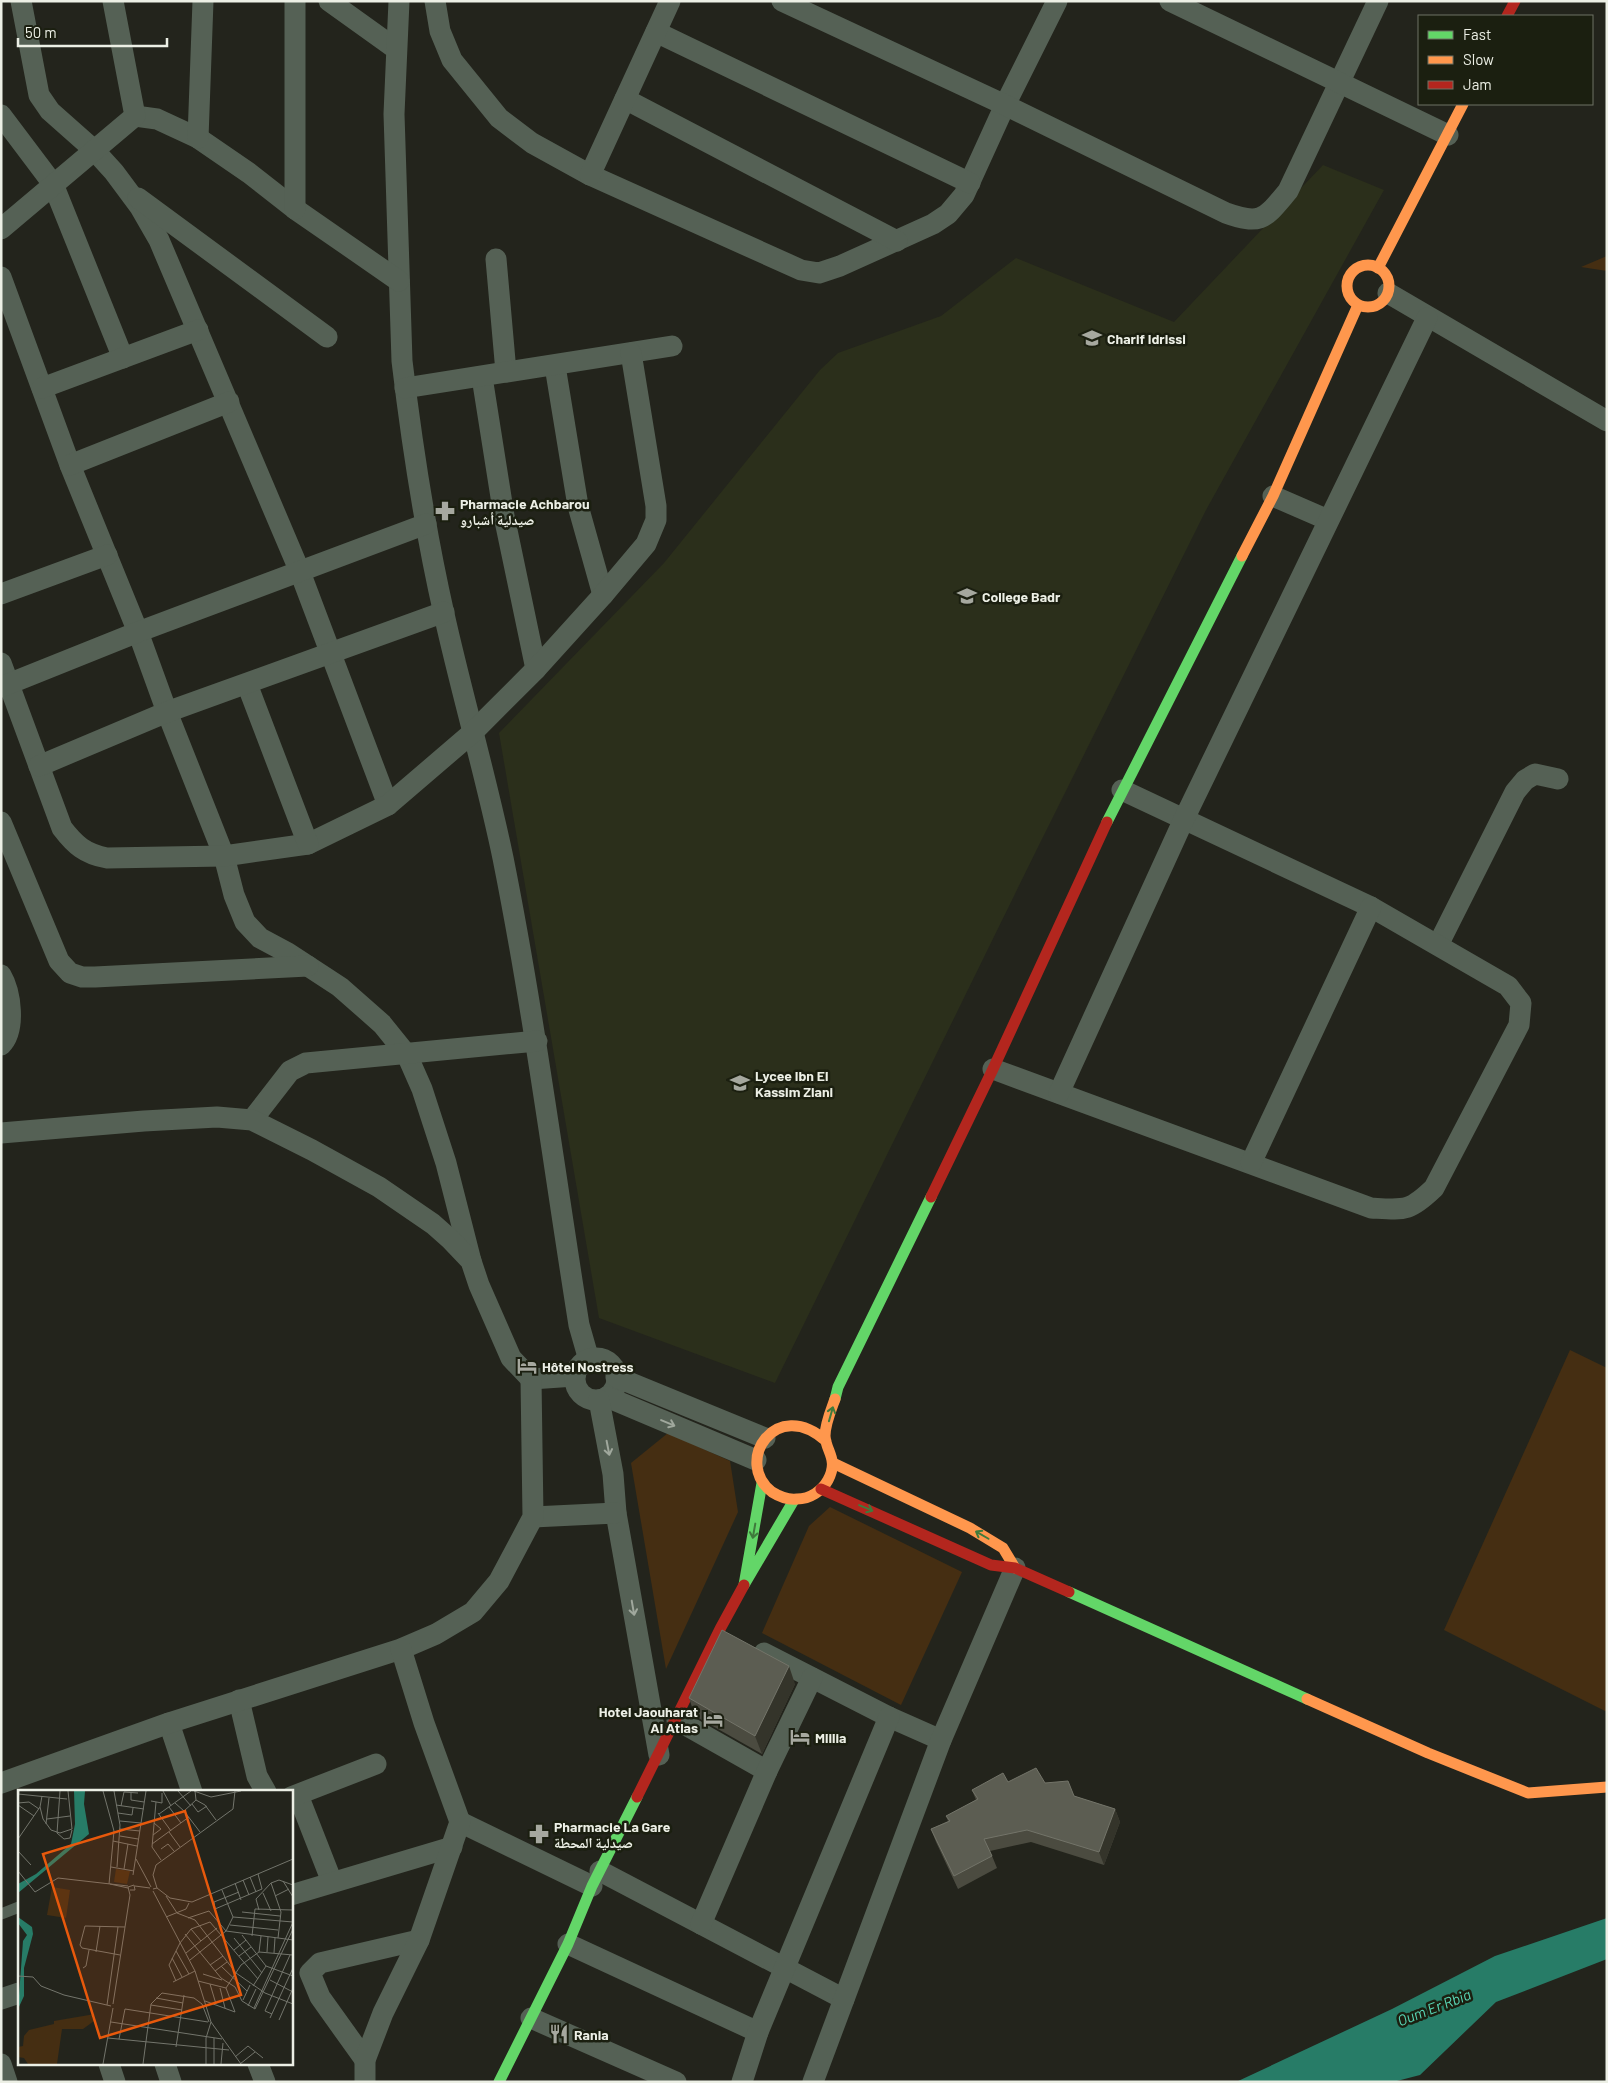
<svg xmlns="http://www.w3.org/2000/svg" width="1608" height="2083" font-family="Barlow,'Noto Naskh Arabic',sans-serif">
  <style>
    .built { fill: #2b2f1b }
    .green { fill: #452e12 }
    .water { fill: #277c67 }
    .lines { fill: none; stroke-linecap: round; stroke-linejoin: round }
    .lane { stroke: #556155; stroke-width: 11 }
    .street { stroke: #556155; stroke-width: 21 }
    .fast { stroke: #63d668; stroke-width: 11 }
    .slow { stroke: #ff974d; stroke-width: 11 }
    .jam { stroke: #b3261e; stroke-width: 11 }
    .wall { fill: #4b4b40 }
    .shaded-wall { fill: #34342a }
    .building { fill: #5c5d52; stroke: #737469 }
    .oneway { stroke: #3f7a3c }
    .oneway2 { stroke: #a0a89d }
    .labels { text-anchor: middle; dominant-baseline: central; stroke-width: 5; stroke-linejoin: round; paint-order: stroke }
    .poi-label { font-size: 14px; font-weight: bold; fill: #ecefe5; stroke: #1b1f10; text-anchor: start }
    .water-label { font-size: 15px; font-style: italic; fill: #5ad9b8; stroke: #1b1f10 }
    .inset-road { fill: none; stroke: #73756c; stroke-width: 1 }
    .view { fill: #e8590c; fill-opacity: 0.15; stroke: #e8590c; stroke-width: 2.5 }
    .inset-edge { fill: none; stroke: #ecefe5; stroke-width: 2.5 }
  </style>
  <rect width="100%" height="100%" fill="#23241c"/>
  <polygon class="built" points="1323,165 1384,190 1206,510 1037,849 775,1383 599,1318 499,733 664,563 820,370 838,353 941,316 1016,258 1174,322"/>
  <g class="green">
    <polygon points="1607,256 1607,271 1581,267"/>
    <polygon points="1570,1350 1607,1368 1607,1712 1444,1630"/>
    <polygon points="668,1433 730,1461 738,1512 666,1669 631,1463"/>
    <polygon points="830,1507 962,1572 901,1705 762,1633 809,1526"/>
  </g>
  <polygon class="water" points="1607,1918 1607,1959 1496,2002 1420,2075 1393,2082 1236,2082 1392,2009 1495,1956"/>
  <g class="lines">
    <polyline class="lane" points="1,1914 19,1907"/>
    <g class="street">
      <polyline points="21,1 39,95 50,111 94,150 114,172 140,207 159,240 300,572 388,805"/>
      <polyline points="329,1 396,49"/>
      <path d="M399 1 394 114 402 361C412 445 425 530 444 614 462 695 486 776 503 858 534 1013 554 1169 579 1325L589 1360"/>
      <polyline points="435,1 440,31 452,60 499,118 532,143 590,175 801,270 819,273 840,266 933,224 948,214 964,195 1005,105 1057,1"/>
      <path d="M782 1 1005 105 1226 213C1262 226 1265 218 1288 191L1378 1"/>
      <polyline points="1170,1 1448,135"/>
      <polyline points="656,32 970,183"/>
      <polyline points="625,99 897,241"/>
      <polyline points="1,115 53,184 123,358"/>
      <polyline points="135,116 157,119 198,138 249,173 295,209 399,281"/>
      <polyline points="198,138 203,1"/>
      <polyline points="590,175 670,1"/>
      <polyline points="138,198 327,337"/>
      <polyline points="295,209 295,1"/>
      <polyline points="1,229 135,116 113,1"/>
      <polyline points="496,259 506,372"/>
      <polyline points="1,277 70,465 138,632 167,712 224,856 234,895 245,922 260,938 288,953 340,987 382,1024 407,1055 422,1089 446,1163 471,1261"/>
      <polyline points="1388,293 1607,421"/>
      <polyline points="555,366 578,506 603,595"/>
      <polyline points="482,377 504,516 536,669"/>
      <polyline points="42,388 198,330"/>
      <polyline points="405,388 672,346"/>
      <polyline points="70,465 229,402"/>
      <polyline points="1273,496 1328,520"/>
      <polyline points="1,594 107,555"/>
      <path d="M1 663 62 828C75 845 85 854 107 858L224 856 308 844 388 805 472 733 536 669 603 595 646 544 656 520V506L631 353"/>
      <polyline points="247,684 308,844"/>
      <polyline points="1,687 138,632 426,524"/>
      <polyline points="39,766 167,712 444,612"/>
      <polyline points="1,822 59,961 70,973 82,977 95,977 308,966"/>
      <polyline points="1438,945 1515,792 1525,780 1535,774 1558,779"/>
      <path d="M1 975C11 992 16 1030 1 1045"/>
      <path d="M993 1069 1371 1208C1405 1210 1409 1212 1434 1188L1519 1025 1521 1003 1508 986 1371 907 1122 790"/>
      <polyline points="1059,1093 1184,819 1427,318"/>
      <polyline points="252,1120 290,1071 306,1063 537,1041"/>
      <polyline points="1,1133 144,1121 217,1117 252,1120 312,1150 379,1187 433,1224 451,1240 471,1261 479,1285 511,1358 531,1379 575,1376"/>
      <polyline points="1251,1163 1371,907"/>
      <circle cx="596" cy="1379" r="21"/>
      <polyline points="616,1377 765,1438"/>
      <polyline points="607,1397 756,1460"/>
      <polyline points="599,1400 613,1474 616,1513 659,1755"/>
      <polyline points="533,1517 616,1513"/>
      <polyline points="764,1653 889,1717 941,1740"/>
      <polyline points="239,1700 257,1776 266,1792"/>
      <polyline points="677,1720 767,1771"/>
      <polyline points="169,1723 192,1792"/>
      <polyline points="1,1783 169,1723 401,1649 436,1634 473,1612 499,1581 533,1517 531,1379"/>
      <polyline points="298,1795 332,1882"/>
      <polyline points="291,1797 376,1764"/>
      <polyline points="460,1822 592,1886"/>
      <polyline points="600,1871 844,1999"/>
      <polyline points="291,1895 452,1847"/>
      <polyline points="701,1924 767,1771 812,1678"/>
      <polyline points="568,1944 758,2032"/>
      <polyline points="1,1999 19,1993"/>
      <polyline points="531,2018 676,2082"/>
      <polyline points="365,2060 320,1997 310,1973 320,1963 419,1940"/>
      <polyline points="1,2064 7,2082"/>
      <polyline points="109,2064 115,2082"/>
      <polyline points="165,2064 171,2082"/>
      <polyline points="258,2064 265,2082"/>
      <polyline points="365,2082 365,2060 383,2013 419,1940 460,1822 424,1723 401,1649"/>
      <polyline points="742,2082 758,2032 889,1717"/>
      <polyline points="813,2082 941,1740 1015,1568"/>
    </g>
    <g class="fast">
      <polyline points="1107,822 1242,556"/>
      <polyline points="835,1399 838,1387 931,1197"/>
      <polyline points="762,1483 744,1585 794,1500"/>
      <polyline points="1069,1592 1307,1699"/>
      <polyline points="499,2082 568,1944 592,1886 637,1797"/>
    </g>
    <g class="slow">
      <circle cx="1368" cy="286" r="21"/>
      <polyline points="1378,268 1463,104"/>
      <polyline points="1242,556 1273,496 1358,305"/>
      <path d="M826 1441C776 1396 733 1462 772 1492 780 1497 788 1500 797 1499 810 1499 822 1491 828 1480 839 1459 826 1452 825 1436 825 1424 831 1410 835 1399"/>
      <polyline points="833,1463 970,1528 1003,1548 1015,1568"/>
      <polyline points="1307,1699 1428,1753 1528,1793 1607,1787"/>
    </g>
    <g class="jam">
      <polyline points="1507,16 1515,1"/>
      <polyline points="931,1197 993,1069 1107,822"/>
      <polyline points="821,1489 991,1565 1015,1568 1069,1592"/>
      <polyline points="637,1797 720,1629 744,1585"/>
    </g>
  </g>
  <g class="wall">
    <polygon points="795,1684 762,1754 695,1716 689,1698"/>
    <polygon points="1008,1782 1045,1783 1074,1796 1115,1809 1120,1822 1104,1865 1031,1842 990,1851 997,1868 958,1889 936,1842 931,1829 948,1821 946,1816 976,1800 972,1790"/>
  </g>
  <g class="shaded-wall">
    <polygon points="789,1666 795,1684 762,1754 755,1736"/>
    <polygon points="1115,1809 1120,1822 1104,1865 1099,1852"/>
  </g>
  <g class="building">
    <polygon points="722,1630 789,1666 755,1736 689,1698"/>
    <polygon points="1036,1768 1045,1783 1068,1781 1074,1796 1115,1809 1099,1852 1027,1830 984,1839 992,1856 954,1876 931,1829 950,1821 946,1816 978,1799 972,1790 1003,1773 1008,1782"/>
  </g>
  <defs><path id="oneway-shaft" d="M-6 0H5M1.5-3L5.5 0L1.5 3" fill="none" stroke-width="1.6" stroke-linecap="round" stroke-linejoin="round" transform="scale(1.25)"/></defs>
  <g class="oneway">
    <use href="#oneway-shaft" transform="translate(831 1414) rotate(-74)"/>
    <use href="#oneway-shaft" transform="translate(866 1508) rotate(23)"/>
    <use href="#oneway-shaft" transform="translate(754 1531) rotate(100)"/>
    <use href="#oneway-shaft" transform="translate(982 1535) rotate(-150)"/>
  </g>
  <g class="oneway2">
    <use href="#oneway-shaft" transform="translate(668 1423) rotate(23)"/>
    <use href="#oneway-shaft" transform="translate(608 1448) rotate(79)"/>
    <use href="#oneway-shaft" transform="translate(633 1608) rotate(80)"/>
  </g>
  <defs>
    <symbol id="school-bare" viewBox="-9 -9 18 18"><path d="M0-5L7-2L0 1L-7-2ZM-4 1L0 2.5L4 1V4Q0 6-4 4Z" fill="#a6a89f" stroke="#1b1f10" stroke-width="2.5" paint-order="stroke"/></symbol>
    <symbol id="pharmacy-bare" viewBox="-9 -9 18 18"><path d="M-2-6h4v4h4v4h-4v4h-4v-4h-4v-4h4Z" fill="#a6a89f" stroke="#1b1f10" stroke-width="2.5" paint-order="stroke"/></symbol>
    <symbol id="university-bare" viewBox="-9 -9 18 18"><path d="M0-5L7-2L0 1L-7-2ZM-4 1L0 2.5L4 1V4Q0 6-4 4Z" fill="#a6a89f" stroke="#1b1f10" stroke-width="2.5" paint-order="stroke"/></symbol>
    <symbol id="hotel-bare" viewBox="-9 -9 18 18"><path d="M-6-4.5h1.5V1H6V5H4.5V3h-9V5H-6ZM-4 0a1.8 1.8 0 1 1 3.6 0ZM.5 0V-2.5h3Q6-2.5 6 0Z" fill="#a6a89f" stroke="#1b1f10" stroke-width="2.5" paint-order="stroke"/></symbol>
    <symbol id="restaurant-bare" viewBox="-9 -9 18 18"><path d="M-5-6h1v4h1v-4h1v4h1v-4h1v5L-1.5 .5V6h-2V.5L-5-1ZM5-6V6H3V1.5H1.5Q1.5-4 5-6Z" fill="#a6a89f" stroke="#1b1f10" stroke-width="2.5" paint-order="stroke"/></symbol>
  </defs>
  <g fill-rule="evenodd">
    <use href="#school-bare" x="1078" y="324" width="28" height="28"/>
    <use href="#pharmacy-bare" x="431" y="497" width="28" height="28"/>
    <use href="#university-bare" x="953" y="582" width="28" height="28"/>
    <use href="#university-bare" x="726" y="1069" width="28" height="28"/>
    <use href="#hotel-bare" x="513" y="1352" width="28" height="28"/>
    <use href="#hotel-bare" x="699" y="1705" width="28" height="28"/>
    <use href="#hotel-bare" x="786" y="1723" width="28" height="28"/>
    <use href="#pharmacy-bare" x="525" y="1820" width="28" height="28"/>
    <use href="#restaurant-bare" x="545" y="2020" width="28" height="28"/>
  </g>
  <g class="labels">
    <g class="poi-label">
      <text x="1107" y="338">Charif Idrissi</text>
      <text x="460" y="503">Pharmacie Achbarou<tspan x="460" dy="16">صيدلية أشبارو</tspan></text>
      <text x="982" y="596">College Badr</text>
      <text x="755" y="1075">Lycee Ibn El<tspan x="755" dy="16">Kassim Ziani</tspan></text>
      <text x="542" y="1366">Hôtel Nostress</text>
      <text x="698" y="1711" text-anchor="end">Hotel Jaouharat<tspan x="698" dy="16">Al Atlas</tspan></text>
      <text x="815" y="1737">Mlilia</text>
      <text x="554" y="1826">Pharmacie La Gare<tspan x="554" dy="16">صيدلية المحطة</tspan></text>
      <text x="574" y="2034">Rania</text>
    </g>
    <g class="water-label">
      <text transform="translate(1434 2007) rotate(-21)">Oum Er Rbia</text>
    </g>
  </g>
  <g transform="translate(18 1790)">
    <rect width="275" height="275" fill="#23241c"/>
    <path d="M98 79 112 81 109 94 96 92ZM34 97 52 100 48 128 29 125ZM77 224 74 227 76 231 65 239H44L39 274H10L6 268 0 267V257L5 256 6 246 11 240 36 234V231Z" fill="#452e12"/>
    <path d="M56 1H67L66 14 71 44 0 103V94L18 84 53 54 57 34ZM0 127 14 137 15 144 6 178V206L0 219 5 151 9 145 0 133Z" fill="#277c67"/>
    <path class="inset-road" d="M1 1 0 13 11 12 21 19M42 1 39 43 46 49 52 48 54 40M85 1 96 41 91 94M96 1 102 35 99 77M145 1 153 16M160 1 173 16M176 1 193 7 223 1M113 2V10L126 12M0 4 49 9M178 10 187 15 198 30M133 11 144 13V3M138 12 134 57 143 70M157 13 166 21 178 10 177 1M174 14 180 22 189 16M0 15 16 26M98 15 126 19M103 16 106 2 120 3M22 17 25 29 33 40 42 43 54 39 50 1M151 17 163 33M166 21 182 42M100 23 114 25 115 18M140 23 153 41M141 24 173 1M29 29 52 26M102 31 123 33M28 34 31 8M102 39 122 41M151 42 162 57M135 45 143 39 136 33M102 46 120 49M0 49 22 17 24 6M95 51 119 56M134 54 171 27M143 59 150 54 156 61M0 61 13 75M118 69 133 97M93 77 116 81M106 79 110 54M0 81 17 102 40 88 110 96M115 85 128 1M232 87 238 102M225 90 231 105M265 91 275 107M217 93 223 110M253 93 263 122 260 148M92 94 110 98M117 96 132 98M139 98 135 85 138 75 215 19 217 1M135 99 139 98 152 108 174 112 275 69M204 100 215 127M135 101 177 181 193 232 223 274M221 102 196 112 197 119 244 99 240 84M245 103 253 121M148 106 159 123 177 130 218 183 247 203 275 214M257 106 271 99M241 120 238 109 253 93 261 90 275 95M224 122 262 126M148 127 168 119 171 113M170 128 191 121 208 141 275 150M212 135 260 140M173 139 183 151M167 144 203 188 217 197 224 211 237 219 275 139M224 145 248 176 275 186M234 146 237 119 275 120M216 148 244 183M216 160 228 150M158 161 171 184M78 162 82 136M241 162 275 165M249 162 250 147M168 163 199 138M256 163 257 148M102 165 64 158 62 155 67 136 107 137M221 166 233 157M154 168 164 187M172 170 208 141 215 127 275 132M192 175 205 166M203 176 229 201M65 178 68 176 71 160M197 181 209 172M185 184 204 190M0 186 15 187 23 196 46 205 93 216M252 190 273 201M158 191 151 175 162 153 173 139 192 132 240 189M180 191 208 198M155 192 177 181M192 194 198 214M235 196 248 176M202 198 207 218M138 208 165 213M225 210 232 195M187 211 217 222 208 198 223 175 241 162 243 146M95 214 112 105 110 97 116 95 117 100H112M89 215 100 137M133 215 164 220M230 216 238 199M236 218 275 132M254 224 247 221 272 165M252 228 275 178M261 230 275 198M93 232 204 249M90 248 211 260M196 248V274M101 249 107 219 190 232M158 257 166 205M217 267 230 256 245 268M85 274 95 218M125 274 133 214 144 203 176 208 184 214 191 232M188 274V248L193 232M203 274 205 253M222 274 237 262"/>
    <path class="view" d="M167 21 223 205 82 248 25 64Z"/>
    <rect width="275" height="275" class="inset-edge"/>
  </g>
  <rect width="1608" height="2083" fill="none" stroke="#ecefe5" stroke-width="5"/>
  <rect x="1418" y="15" width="175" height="90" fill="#1b1f10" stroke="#6f7265"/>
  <rect x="1428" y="31" width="25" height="8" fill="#63d668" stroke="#6f7265"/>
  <text x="1463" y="40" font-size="15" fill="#ecefe5">Fast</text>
  <rect x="1428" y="56" width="25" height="8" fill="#ff974d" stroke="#6f7265"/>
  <text x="1463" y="65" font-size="15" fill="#ecefe5">Slow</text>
  <rect x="1428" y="81" width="25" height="8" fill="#b3261e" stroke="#6f7265"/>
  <text x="1463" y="90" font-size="15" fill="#ecefe5">Jam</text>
  <path d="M18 38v8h149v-8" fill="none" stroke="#ecefe5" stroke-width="2.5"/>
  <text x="25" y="38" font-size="15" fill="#ecefe5" stroke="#1b1f10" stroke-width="4" paint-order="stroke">50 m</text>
</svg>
